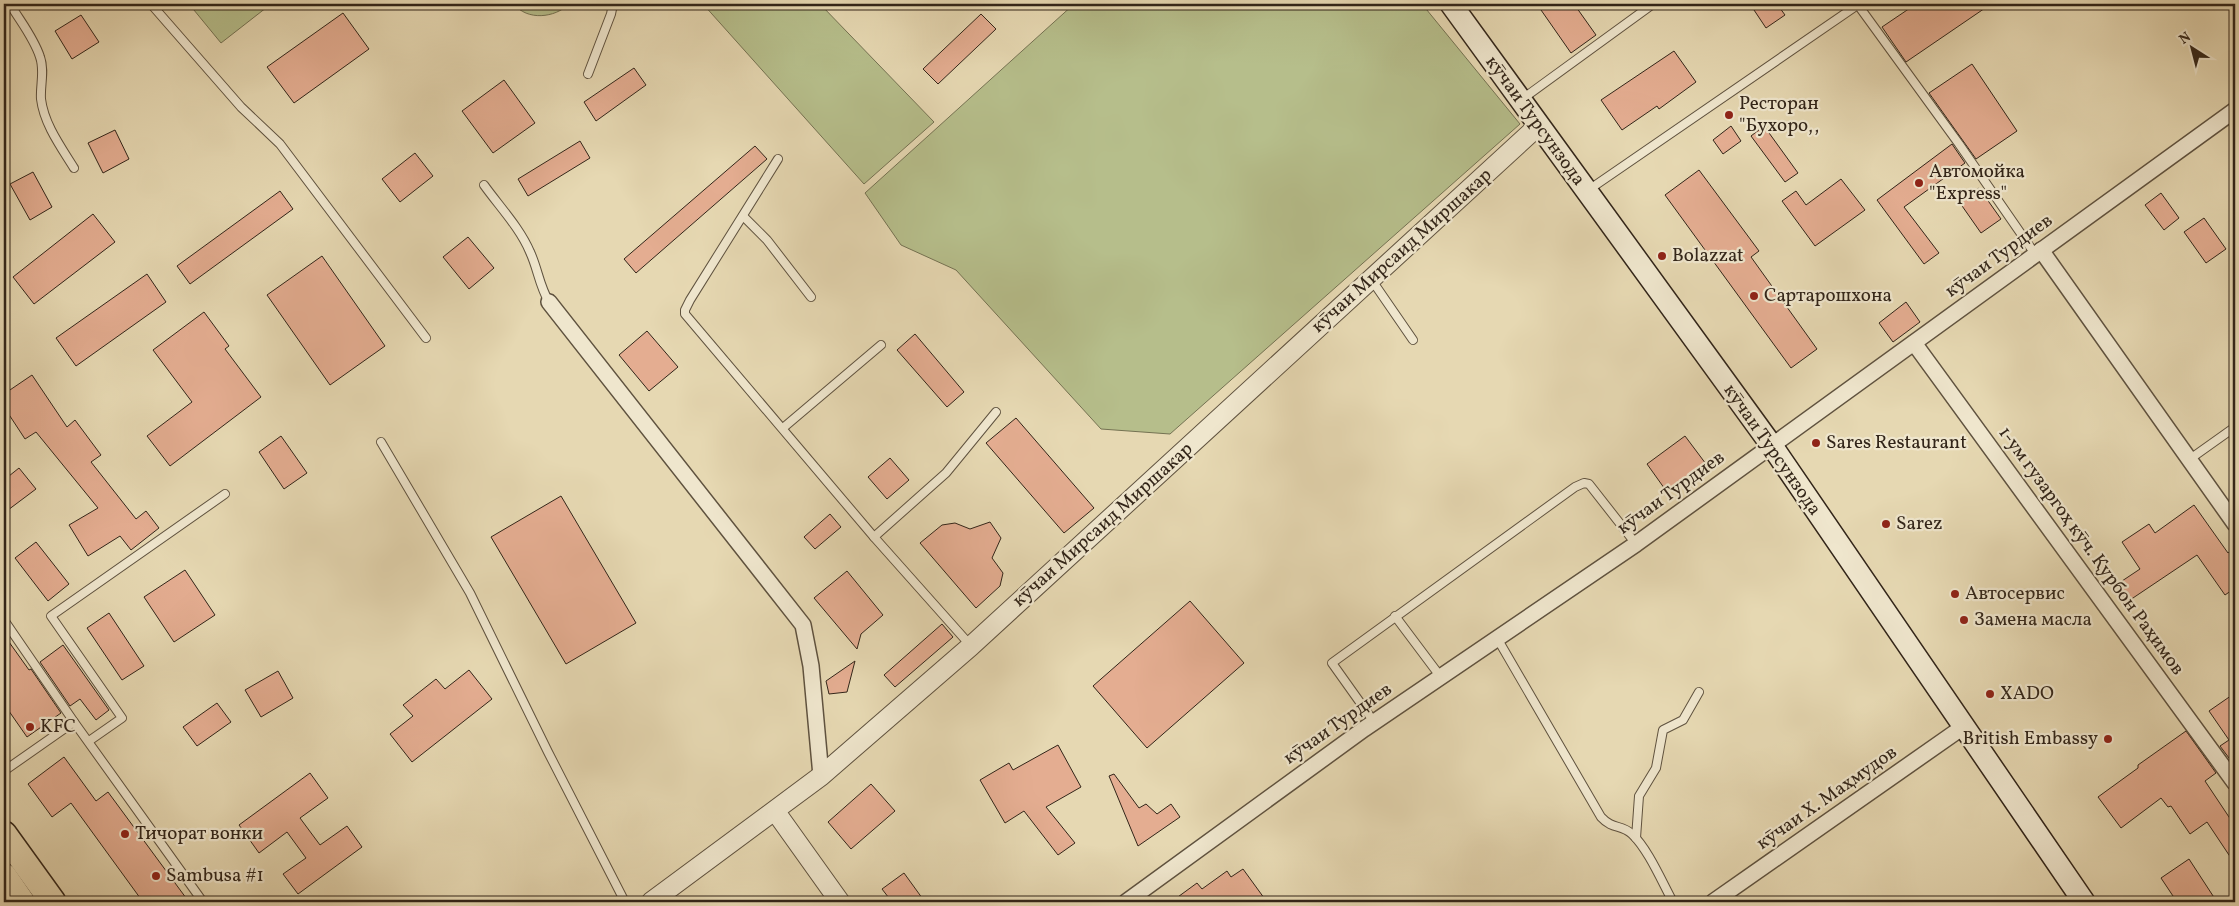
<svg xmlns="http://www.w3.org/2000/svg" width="2239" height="906" font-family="Vollkorn,serif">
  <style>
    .green { fill: #b6be8b; stroke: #747252 }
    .building { fill: #e4ad91; stroke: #322519 }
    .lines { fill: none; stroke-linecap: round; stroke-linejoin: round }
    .service-casing { stroke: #5f523f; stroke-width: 10 }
    .minor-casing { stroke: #5f523f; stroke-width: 18 }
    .tertiary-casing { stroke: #5f523f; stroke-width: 21 }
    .secondary-casing { stroke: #322519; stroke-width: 24 }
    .trunk-casing { stroke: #322519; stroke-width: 28 }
    .service { stroke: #efe6cd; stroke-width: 8 }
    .minor { stroke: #efe6cd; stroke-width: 15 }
    .tertiary { stroke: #efe6cd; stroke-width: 19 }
    .secondary { stroke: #efe6cd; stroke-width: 21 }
    .trunk { stroke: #e6d8b2; stroke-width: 25 }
    .poi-dot { fill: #8f2418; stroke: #efe6cd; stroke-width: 2 }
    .labels { text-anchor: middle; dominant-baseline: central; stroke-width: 4.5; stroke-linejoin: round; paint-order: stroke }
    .poi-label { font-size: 19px; fill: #322519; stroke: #efe6cd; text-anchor: start }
    .street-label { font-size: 19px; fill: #322519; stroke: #efe6cd }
  </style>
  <rect width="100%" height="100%" fill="#e6d8b2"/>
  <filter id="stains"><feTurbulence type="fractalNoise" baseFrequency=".004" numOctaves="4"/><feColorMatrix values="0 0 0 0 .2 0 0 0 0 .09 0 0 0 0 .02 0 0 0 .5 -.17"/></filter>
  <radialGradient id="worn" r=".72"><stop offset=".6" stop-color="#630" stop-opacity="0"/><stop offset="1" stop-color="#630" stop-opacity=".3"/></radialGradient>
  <g class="green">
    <polygon points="189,4 271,4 221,43"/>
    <path d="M514 4H569C555 18 527 21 514 4Z"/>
    <polygon points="703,4 820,4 934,122 864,184"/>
    <polygon points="1074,4 1422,4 1520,124 1170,434 1101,429 956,270 901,245 865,193"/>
  </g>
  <g class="building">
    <polygon points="1550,4 1574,4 1596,35 1571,53 1541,10"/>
    <polygon points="1750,4 1777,4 1785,15 1766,28"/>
    <polygon points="1916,4 1991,4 1906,62 1882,27"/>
    <polygon points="343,13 369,49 294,103 267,67"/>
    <polygon points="981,14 996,29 938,84 923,69"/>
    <polygon points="81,15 99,42 72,59 55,31"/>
    <polygon points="1674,51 1696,82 1659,109 1657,106 1622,130 1601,100"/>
    <polygon points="1972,64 2017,131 1976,159 1929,93"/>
    <polygon points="634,68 646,85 596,121 584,102"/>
    <polygon points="504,80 535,123 493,153 462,111"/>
    <polygon points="1731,126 1741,141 1723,154 1713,140"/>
    <polygon points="1764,126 1798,173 1785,182 1751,136"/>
    <polygon points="115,130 129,159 103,173 88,143"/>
    <polygon points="580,141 590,158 528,196 518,179"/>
    <polygon points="1952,144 1965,163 1904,207 1939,253 1924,264 1877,200"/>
    <polygon points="755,146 767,159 636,273 624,259"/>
    <polygon points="415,153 433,176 400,202 382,179"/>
    <polygon points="1699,170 1759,251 1751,257 1817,349 1791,368 1665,195"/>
    <polygon points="33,172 52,207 30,220 10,184"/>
    <polygon points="1841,179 1865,210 1815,246 1782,201 1796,191 1806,205"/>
    <polygon points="1979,188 2001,219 1981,233 1960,203"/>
    <polygon points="280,191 293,209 190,284 177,266"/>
    <polygon points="2161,193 2179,218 2164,230 2145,205"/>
    <polygon points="93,214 115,242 34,304 13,277"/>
    <polygon points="2204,218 2226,249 2206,263 2184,232"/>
    <polygon points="468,237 494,268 469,289 443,257"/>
    <polygon points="322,256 385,346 330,385 267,295"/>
    <polygon points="147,274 166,302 76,366 56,338"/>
    <polygon points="1906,302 1920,322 1893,342 1879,323"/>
    <polygon points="204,312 229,346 225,349 261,397 170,466 147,436 192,402 153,350"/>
    <polygon points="647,331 678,367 649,391 619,355"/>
    <polygon points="915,334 964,392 947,407 897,350"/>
    <polygon points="32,375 67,427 75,420 101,455 91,462 136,519 146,511 159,528 131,550 120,536 88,556 69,525 98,508 36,432 25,439 4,407 4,394"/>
    <polygon points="1016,418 1094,508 1064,533 986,443"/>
    <polygon points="281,436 307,473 284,489 259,452"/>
    <polygon points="1685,436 1706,464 1667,492 1647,464"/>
    <polygon points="890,458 909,480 887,499 868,477"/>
    <polygon points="19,468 36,489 4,513 4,480"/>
    <polygon points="561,496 636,623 566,664 491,537"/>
    <polygon points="2194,505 2228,553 2235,547 2235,588 2225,595 2197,555 2127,602 2116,585 2140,569 2122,542 2149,524 2155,533"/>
    <polygon points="830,514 841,527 815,549 804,537"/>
    <polygon points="990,522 1001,538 992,558 1003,573 1000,586 976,608 920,543 942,525 955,523 970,529"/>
    <polygon points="36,542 69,584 48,601 15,558"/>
    <polygon points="185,570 215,615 174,642 144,597"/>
    <polygon points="847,571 883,615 861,634 857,649 814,598"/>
    <polygon points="1190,601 1244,663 1147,748 1093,686"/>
    <polygon points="109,613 144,666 122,680 87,628"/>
    <polygon points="942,624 953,637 895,687 884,675"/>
    <polygon points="4,635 29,670 31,669 61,713 27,737 4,704"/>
    <polygon points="63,645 109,710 96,720 80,699 70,706 40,662"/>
    <polygon points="855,661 847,692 829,694 826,681"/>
    <polygon points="469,670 492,699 412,762 390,734 413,716 403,705 436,679 445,689"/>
    <polygon points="278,671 293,698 261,717 245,690"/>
    <polygon points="2235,693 2235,760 2232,762 2220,746 2229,740 2209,711"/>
    <polygon points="217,703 231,722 197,746 183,727"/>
    <polygon points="2186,731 2216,773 2205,781 2235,826 2235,864 2207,822 2190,834 2171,806 2168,807 2161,798 2121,828 2098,797 2138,768 2138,765"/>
    <polygon points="1058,745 1081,787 1046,807 1075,843 1058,855 1024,811 1005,823 980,780 1009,763 1013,770"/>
    <polygon points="64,757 96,801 108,792 189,902 143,902 71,803 52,817 28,784"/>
    <polygon points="310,773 328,798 300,818 320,845 347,826 362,847 298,894 283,874 306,858 287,832 259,853 239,825"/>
    <polygon points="1114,774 1139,808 1146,804 1157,814 1171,804 1180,817 1138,846 1109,776"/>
    <polygon points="871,784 895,811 851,849 828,822"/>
    <polygon points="2189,859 2217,902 2177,902 2161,878"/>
    <polygon points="1243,869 1267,902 1171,902 1197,883 1202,889 1227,871 1231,877"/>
    <polygon points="904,873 925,902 892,902 882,889"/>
  </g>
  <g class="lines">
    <defs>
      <g id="service">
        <path d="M10 4C20 21 34 38 40 57 45 71 40 85 41 99 44 124 61 147 74 168"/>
        <polyline points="151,4 241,107 280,144 426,338"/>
        <polyline points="1858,5 1959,144 2035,254"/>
        <polyline points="588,74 611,14 613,4"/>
        <polyline points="1521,100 1653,4"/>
        <polyline points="778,159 690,300 685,310 685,314 874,537 971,646"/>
        <path d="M484 185C499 206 520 228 530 252 538 269 539 285 549 302"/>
        <polyline points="1587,191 1859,4"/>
        <polyline points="743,216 767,240 811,297"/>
        <polyline points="1371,279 1413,340"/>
        <polyline points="783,428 881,345"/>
        <polyline points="381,442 470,593 548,752 625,902"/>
        <polyline points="2190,459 2235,427"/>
        <polyline points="874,537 946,473 996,412"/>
        <polyline points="1395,616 1440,676"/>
        <polyline points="4,620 74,722 203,902"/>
        <path d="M1497 638 1601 817C1613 830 1621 824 1632 834 1648 849 1662 882 1673 902"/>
        <polyline points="1374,722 1332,663 1575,487 1584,483 1589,484 1636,544"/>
        <polyline points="89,741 122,718 51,616 225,494"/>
        <polyline points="4,771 74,722"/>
        <polyline points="1636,838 1639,796 1656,768 1663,730 1683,720 1699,692"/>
      </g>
      <g id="minor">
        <polyline points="2041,250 2235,524"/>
        <polyline points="549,302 803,625 811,666 821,776"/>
        <polyline points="1914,343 2235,783"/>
        <polyline points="1126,902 1364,729 1636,544 2235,110"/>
        <polyline points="1713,902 1963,727"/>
      </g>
      <g id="tertiary">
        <polyline points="775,811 840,902"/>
        <polyline points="651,902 821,776 971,646 1538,126"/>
      </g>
      <polyline id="secondary" points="1451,4 1772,446 2084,902"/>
      <g id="trunk">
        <polyline points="4,834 53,902"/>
        <polyline points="4,876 22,902"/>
      </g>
    </defs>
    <use href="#service" class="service-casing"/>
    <use href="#minor" class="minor-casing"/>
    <use href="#tertiary" class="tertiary-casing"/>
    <use href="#secondary" class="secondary-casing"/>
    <use href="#trunk" class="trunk-casing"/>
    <use href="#service" class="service"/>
    <use href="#minor" class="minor"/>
    <use href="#tertiary" class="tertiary"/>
    <use href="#secondary" class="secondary"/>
    <use href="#trunk" class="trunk"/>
  </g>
  <g class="poi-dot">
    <circle cx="1729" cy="115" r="5"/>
    <circle cx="1919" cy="183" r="5"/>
    <circle cx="1662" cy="256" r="5"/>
    <circle cx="1754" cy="296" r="5"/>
    <circle cx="1816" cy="443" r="5"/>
    <circle cx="1886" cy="524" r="5"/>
    <circle cx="1955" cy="594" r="5"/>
    <circle cx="1964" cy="620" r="5"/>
    <circle cx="1990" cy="694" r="5"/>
    <circle cx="30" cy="727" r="5"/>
    <circle cx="2108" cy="739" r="5"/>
    <circle cx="125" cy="834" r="5"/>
    <circle cx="156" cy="876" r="5"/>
  </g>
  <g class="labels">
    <g class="poi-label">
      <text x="1739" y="104">Ресторан<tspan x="1739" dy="22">"Бухоро,,</tspan></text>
      <text x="1929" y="172">Автомойка<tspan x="1929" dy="22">"Express"</tspan></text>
      <text x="1672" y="256">Bolazzat</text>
      <text x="1764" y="296">Сартарошхона</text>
      <text x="1826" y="443">Sares Restaurant</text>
      <text x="1896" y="524">Sarez</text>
      <text x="1965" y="594">Автосервис</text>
      <text x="1974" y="620">Замена масла</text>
      <text x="2000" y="694">XADO</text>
      <text x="40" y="727">KFC</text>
      <text x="2098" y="739" text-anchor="end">British Embassy</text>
      <text x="135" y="834">Тичорат вонки</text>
      <text x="166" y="876">Sambusa #1</text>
    </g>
    <g class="street-label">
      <text transform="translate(1535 121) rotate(54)">кӯчаи Турсунзода</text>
      <text transform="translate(1402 251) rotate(-42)">кӯчаи Мирсаид Миршакар</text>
      <text transform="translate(1999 256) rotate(-36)">кӯчаи Турдиев</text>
      <text transform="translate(1772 450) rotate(55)">кӯчаи Турсунзода</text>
      <text transform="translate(1671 493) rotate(-36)">кӯчаи Турдиев</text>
      <text transform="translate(1103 525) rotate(-42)">кӯчаи Мирсаид Миршакар</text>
      <text transform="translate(2091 551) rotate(54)">1-ум гузаргоҳ кӯч. Қурбон Раҳимов</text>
      <text transform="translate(1338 724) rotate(-35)">кӯчаи Турдиев</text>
      <text transform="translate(1827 798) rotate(-35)">кӯчаи Х. Маҳмудов</text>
    </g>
  </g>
  <rect width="2239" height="906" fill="none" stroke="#e6d8b2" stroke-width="20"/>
  <rect x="5" y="5" width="2229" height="896" fill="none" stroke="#322519" stroke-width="2.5"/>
  <rect x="10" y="10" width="2219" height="886" fill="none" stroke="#322519"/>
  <g transform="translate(2192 48) rotate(324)" stroke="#efe6cd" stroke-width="4" paint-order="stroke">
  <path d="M0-4L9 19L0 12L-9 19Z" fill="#322519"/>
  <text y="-8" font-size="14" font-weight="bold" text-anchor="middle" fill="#322519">N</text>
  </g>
  <rect width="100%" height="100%" filter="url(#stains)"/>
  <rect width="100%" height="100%" fill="url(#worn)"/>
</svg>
